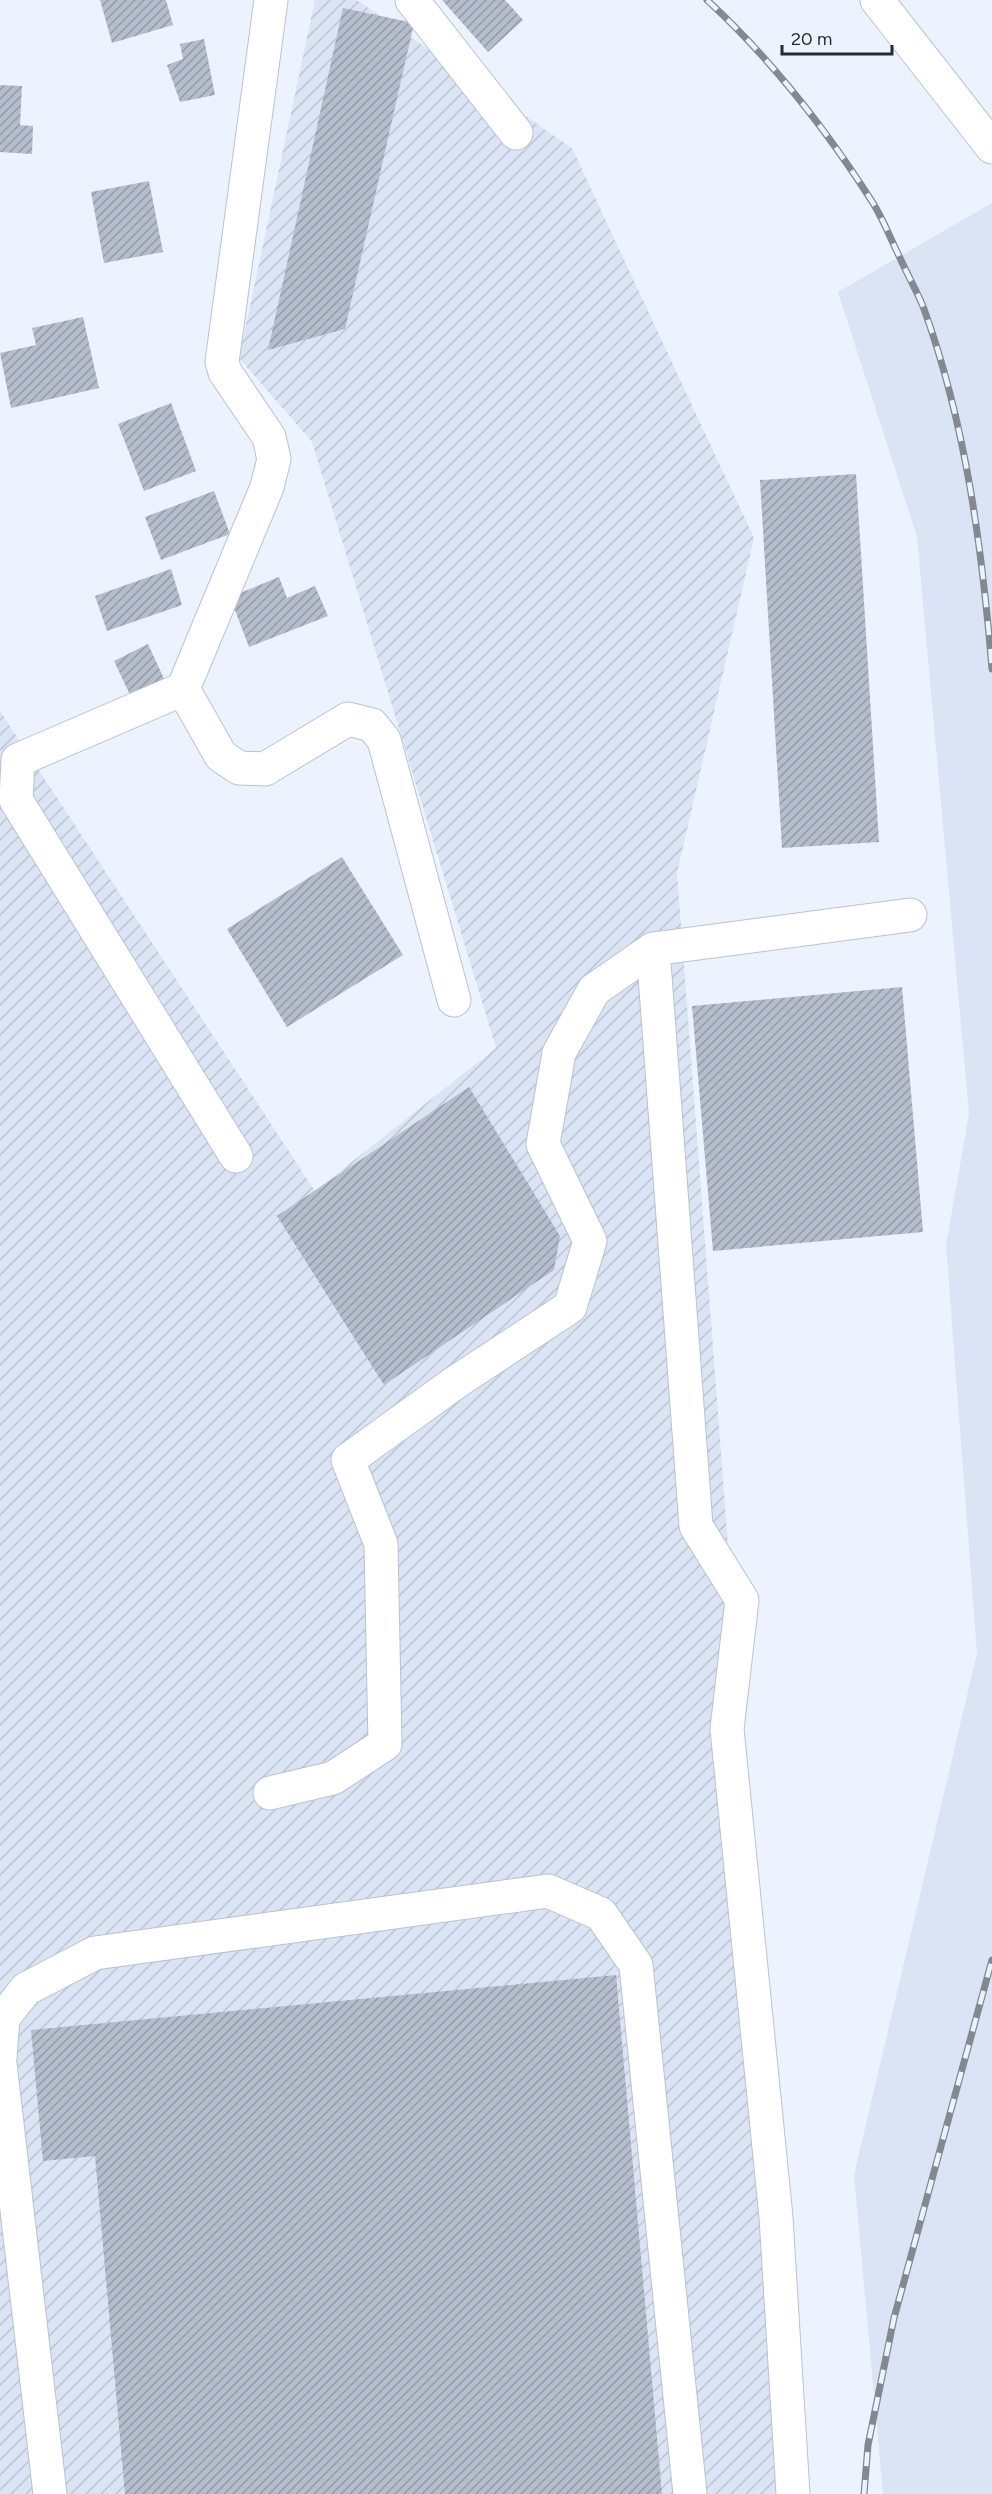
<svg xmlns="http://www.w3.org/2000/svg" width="992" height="2494" font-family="Figtree,sans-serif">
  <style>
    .built { fill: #dbe4f5 }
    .industrial { fill: url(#industrial-furrows) }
    .building { fill: url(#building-hatch) }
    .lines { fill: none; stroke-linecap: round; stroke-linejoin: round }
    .minor-casing { stroke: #bac2d0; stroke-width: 35 }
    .minor { stroke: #fff; stroke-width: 33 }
    .rail-casing { stroke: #848991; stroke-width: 7 }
    .rail { stroke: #ecf3ff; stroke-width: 4.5; stroke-dasharray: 14; stroke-linecap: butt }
  </style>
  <defs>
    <pattern id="industrial-furrows" width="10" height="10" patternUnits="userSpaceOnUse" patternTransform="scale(1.5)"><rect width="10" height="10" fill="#dbe4f5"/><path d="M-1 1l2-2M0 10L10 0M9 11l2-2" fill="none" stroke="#bcc4d2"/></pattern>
    <pattern id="building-hatch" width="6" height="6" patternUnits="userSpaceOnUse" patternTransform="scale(1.5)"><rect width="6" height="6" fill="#b5bdcc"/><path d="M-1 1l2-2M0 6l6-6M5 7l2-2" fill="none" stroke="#939aa6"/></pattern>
  </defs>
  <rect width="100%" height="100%" fill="#ecf3ff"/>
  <polygon class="built" points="992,203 992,2494 883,2494 854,2175 977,1653 946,1245 969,1114 917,537 838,292"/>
  <polygon class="industrial" points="315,0 357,0 572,148 754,538 677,873 750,1835 808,2494 0,2494 0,711 315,1191 496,1048 312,442 239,358"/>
  <g class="building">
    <polygon points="100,0 166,0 173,25 112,43"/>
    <polygon points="442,0 505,0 523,20 488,52"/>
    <polygon points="343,8 414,23 345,329 268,350"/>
    <polygon points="204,39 215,95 180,102 167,65 183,59 180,44"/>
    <polygon points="0,85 22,86 20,125 33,126 32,154 0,152"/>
    <polygon points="149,181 163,252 104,263 91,192"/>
    <polygon points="83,317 99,388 11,408 0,353 36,345 32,328"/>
    <polygon points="171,403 196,471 144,491 118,424"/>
    <polygon points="856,474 879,842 782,848 760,480"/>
    <polygon points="214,491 230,534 161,560 145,517"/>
    <polygon points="171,569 182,605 107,631 95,596"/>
    <polygon points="279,577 287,598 315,586 328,616 249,647 230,597"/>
    <polygon points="148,644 165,681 131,697 114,661"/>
    <polygon points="342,857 403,955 287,1027 227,929"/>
    <polygon points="902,987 923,1232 713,1251 692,1006"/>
    <polygon points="469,1087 560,1236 554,1270 384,1385 277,1216"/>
    <polygon points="616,1975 662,2494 125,2494 95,2156 43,2161 31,2030"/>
  </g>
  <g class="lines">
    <defs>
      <g id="minor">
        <polyline points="271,0 222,362 225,372 269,437 274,459 267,487 183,689 221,756 239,768 265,769 348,719 372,725 384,740 454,1000"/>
        <polyline points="412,0 516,133"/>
        <polyline points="877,0 992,147"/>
        <polyline points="183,689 18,760 16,800 236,1156"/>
        <polyline points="270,1793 333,1778 385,1744 381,1544 348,1460 456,1382 570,1307 590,1241 543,1144 559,1053 594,990 653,949"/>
        <polyline points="0,2058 3,2018 26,1989 95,1953 548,1891 601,1914 636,1965 690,2494"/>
        <polyline points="0,2064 50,2494"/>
        <polyline points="793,2494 776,2217 727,1729 742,1600 696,1526 653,949 910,915"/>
      </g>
    </defs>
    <use href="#minor" class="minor-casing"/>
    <use href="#minor" class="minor"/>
    <defs>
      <g id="rail">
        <path d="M707 0C771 59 826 129 873 203 884 221 892 242 901 260 908 276 918 293 924 309 966 425 982 548 992 669"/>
        <polyline points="864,2494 868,2445 894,2318 992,1960"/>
      </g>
    </defs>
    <use href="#rail" class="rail-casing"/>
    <use href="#rail" class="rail"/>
  </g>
  <path d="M782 45v9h110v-9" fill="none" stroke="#272a2f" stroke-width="3"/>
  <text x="791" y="45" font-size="18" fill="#272a2f" stroke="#ecf3ff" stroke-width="4.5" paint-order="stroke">20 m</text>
</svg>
